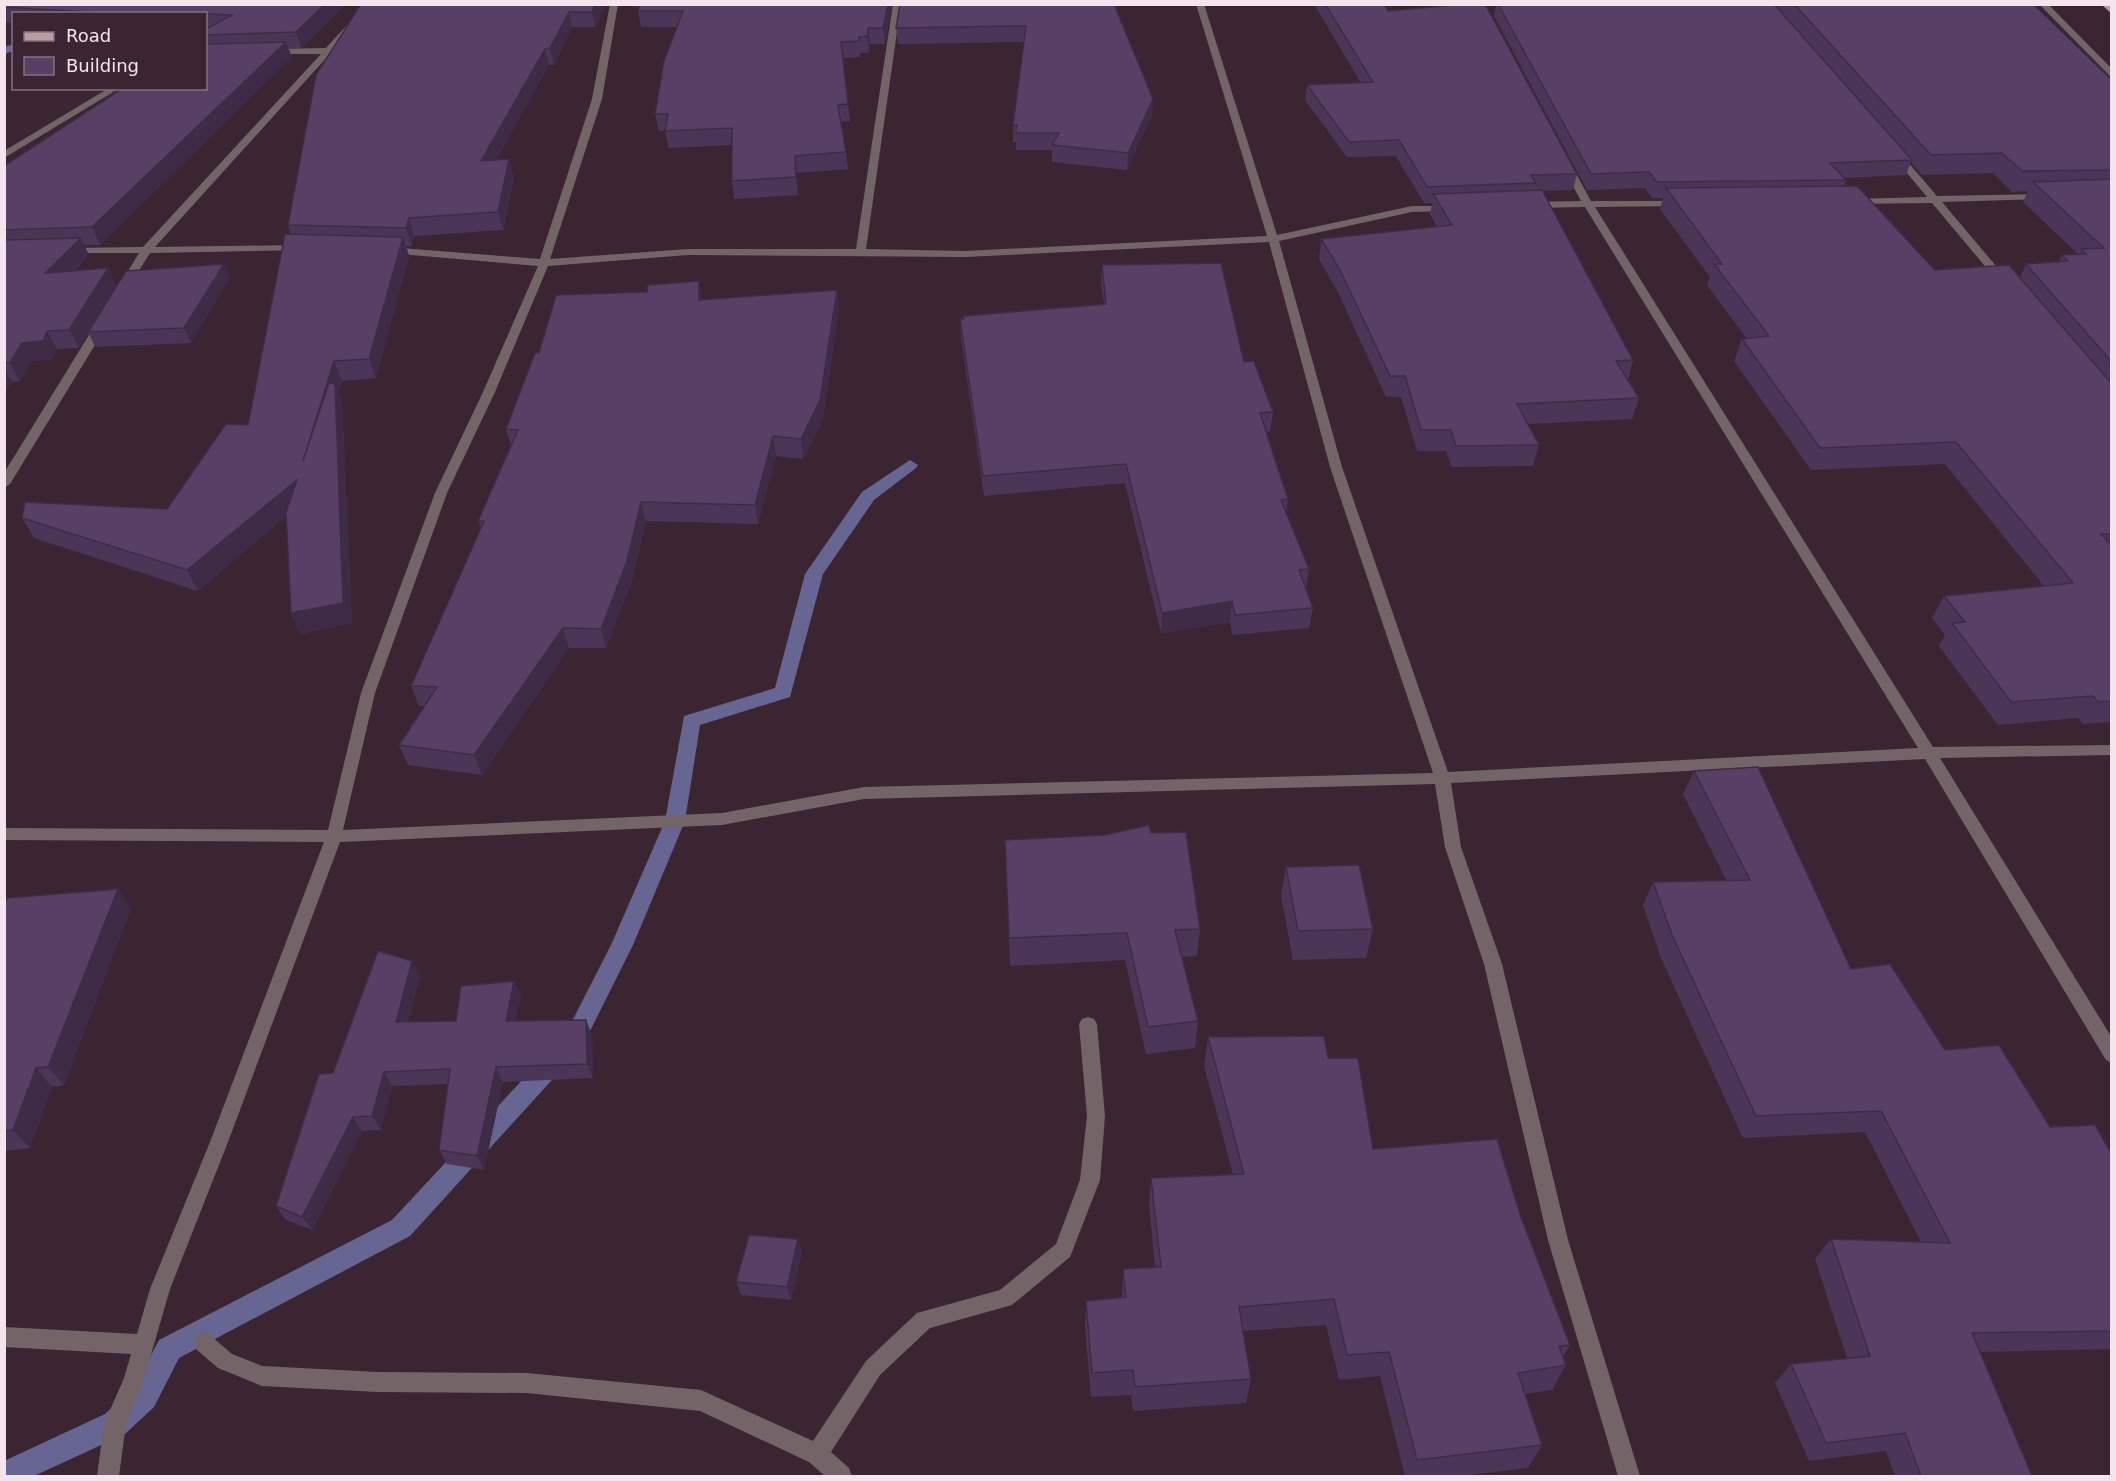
<svg xmlns="http://www.w3.org/2000/svg" width="2116" height="1481" font-family="'DejaVu Sans',sans-serif">
  <style>
    .lines { fill: none; stroke-linecap: round; stroke-linejoin: round }
    .stream { fill: #676692; fill-rule: evenodd }
    .minor { fill: #736567; fill-rule: evenodd }
    .primary { fill: #b99ca0; fill-rule: evenodd }
    .wall { fill: #4c3657; fill-rule: evenodd }
    .shaded-wall { fill: #3e2c47 }
    .building { fill: #583f65; stroke: #3e2c47; stroke-width: 1.5 }
  </style>
  <rect width="100%" height="100%" fill="#3b2533"/>
  <g class="lines">
    <g class="stream">
      <polygon points="14,44 14,51 4,54 4,47"/>
      <polygon points="910,460 918,465 916,468 874,500 823,574 790,697 700,725 685,821 633,945 582,1047 410,1236 179,1358 154,1407 125,1434 34,1476 4,1476 4,1461 105,1414 134,1387 159,1340 392,1220 566,1033 611,945 665,821 684,716 775,688 805,574 862,492"/>
    </g>
    <g class="minor">
      <polygon points="366,4 375,4 155,247 301,245 306,248 305,250 150,253 128,288 124,289 119,286 139,253 63,253 62,251 67,248 143,247 321,54 271,54 267,51 268,49 326,48"/>
      <path d="M610 4H618L602 99 550 259 688 249H856L893 4H901L866 249 965 251 1267 236 1196 4H1204L1277 235 1412 206H1453L1454 208 1449 211 1412 212 1279 241 1342 467 1448 772 1918 748 1585 207 1530 208 1525 205 1530 202 1581 201 1561 164 1566 161 1571 164 1591 201H1684V205L1680 206 1595 207 1933 747 2112 745V755L1940 758 2112 1038V1063L2106 1060 1925 759 1451 783 1461 847 1502 964 1568 1240 1640 1476H1618L1548 1240 1484 964 1445 847 1435 784 864 799 722 825 340 842 228 1142 170 1289 144 1379 126 1424 119 1476H97L104 1424 124 1378 131 1354 4 1347V1327L137 1334 150 1289 210 1142 324 842 4 840V828L328 830 361 693 435 493 483 392 538 266 388 253 383 250 388 247 540 259 592 99ZM1269 242 1330 467 1433 773 864 787 722 813 343 830 375 693 447 493 495 392 548 266 688 255 965 257Z"/>
      <polygon points="2039,4 2048,4 2112,69 2112,78"/>
      <polygon points="109,88 120,88 4,158 4,151"/>
      <polygon points="1897,152 1900,153 1937,196 2050,194 2051,196 2046,199 1942,202 2007,279 2007,283 1999,283 1932,203 1847,204 1847,200 1851,199 1927,197 1892,155"/>
      <polygon points="103,319 109,322 10,484 4,488 4,473 97,322"/>
      <polygon points="1088,1017 1094,1019 1097,1024 1105,1116 1100,1180 1070,1257 1012,1305 930,1328 880,1375 831,1452 849,1468 852,1476 825,1476 809,1462 700,1411 527,1393 378,1392 262,1386 218,1368 197,1350 194,1343 197,1336 204,1333 211,1336 232,1354 262,1366 378,1372 527,1373 701,1390 813,1441 866,1361 917,1313 1000,1290 1056,1244 1080,1180 1087,1116 1079,1024 1082,1019"/>
    </g>
    <polygon class="primary" points="2101,4 2110,4 2112,14"/>
  </g>
  <g class="wall">
    <polygon points="4,4 345,4 301,48 288,48 292,57 100,245 84,245 89,255 74,271 108,268 116,286 79,348 57,349 53,359 32,361 20,381 12,382 7,389 4,389 4,166 114,95 111,88 206,88 206,14 14,14 14,23 4,22"/>
    <polygon points="361,4 606,4 595,27 572,27 554,65 549,65 496,160 514,176 503,230 414,236 412,246 406,246 409,256 376,378 342,381 338,393 342,403 352,623 300,634 291,613 286,516 198,591 34,538 22,518 167,509 248,425 291,235 288,225"/>
    <polygon points="630,4 892,4 885,44 870,44 869,53 860,53 860,57 843,58 850,121 841,122 846,152 848,169 797,173 798,195 734,199 732,181 732,145 669,148 665,131 659,131 655,114 677,27 641,27 638,11 639,8"/>
    <polygon points="1114,4 1153,99 1152,115 1127,170 1052,162 1052,150 1016,150 1016,142 1013,142 1013,125 1024,42 898,44 896,28"/>
    <polygon points="1314,4 1384,4 1388,11 1577,174 1573,190 1542,191 1633,360 1628,380 1639,398 1632,419 1528,424 1539,445 1533,466 1452,467 1446,451 1417,451 1401,397 1386,397 1337,290 1319,259 1321,239 1437,227 1430,214 1432,203 1424,203 1396,156 1347,157 1305,100 1307,85 1361,83"/>
    <path d="M1496 4H1774L1777 8 1778 4H2033L2112 80V722L2083 724 2078 718 1998 725 1939 646 1945 635 1932 618 1944 596 2044 586 1945 464 1811 470 1734 361 1742 339H1747L1707 285 1710 277 1660 209 1663 198H1652L1645 188 1587 190 1494 16ZM1911 162 1922 175 1993 173 2012 192 2028 191 2023 202 2078 254 2062 255 2059 262 2026 264 2020 277 1935 270 1844 187 1846 180 1844 178 1906 175Z"/>
    <polygon points="224,264 230,278 191,343 95,347 88,332"/>
    <polygon points="1102,265 1244,362 1273,412 1270,431 1266,432 1288,499 1286,513 1309,569 1306,589 1313,608 1309,628 1232,635 1230,622 1161,633 1125,483 984,496 961,338 960,319 1104,304 1101,284"/>
    <polygon points="837,290 839,308 823,419 803,459 776,456 758,524 646,521 632,581 606,648 569,648 482,775 408,765 399,745 425,706 419,706 411,686 481,529 478,521 511,445 506,429 539,353 702,300"/>
    <polygon points="1694,771 1851,969 1945,1050 2050,1127 2112,1155 2112,1349 1980,1352 2032,1476 1895,1476 1886,1451 1809,1461 1775,1383 1791,1364 1847,1358 1815,1259 1831,1239 1921,1242 1865,1132 1743,1138 1661,958 1643,905 1653,882 1727,881 1683,794"/>
    <polygon points="1151,833 1200,929 1197,956 1182,957 1198,1021 1195,1048 1146,1054 1125,960 1010,966 1005,840"/>
    <polygon points="1286,867 1373,929 1366,958 1293,960 1281,896"/>
    <polygon points="4,905 131,908 64,1085 52,1087 30,1148 4,1151"/>
    <polygon points="420,976 408,1022 456,1021 521,995 515,1021 592,1035 593,1078 503,1082 484,1170 447,1164 439,1150 448,1084 392,1086 381,1130 362,1131 312,1230 286,1220 276,1206 333,1073"/>
    <polygon points="1208,1037 1328,1058 1373,1149 1521,1217 1570,1345 1563,1357 1566,1365 1552,1390 1525,1394 1542,1445 1528,1468 1461,1476 1405,1476 1380,1376 1339,1380 1326,1325 1243,1331 1251,1379 1246,1403 1133,1411 1131,1395 1091,1397 1085,1327 1086,1301 1122,1298 1123,1269 1155,1267 1149,1205 1151,1178 1233,1174 1204,1066"/>
    <polygon points="802,1252 791,1300 741,1295 736,1282"/>
  </g>
  <g class="shaded-wall">
    <polygon points="325,4 345,4 301,48 296,32"/>
    <polygon points="595,4 606,4 595,27 592,12"/>
    <polygon points="888,4 892,4 885,44 883,28"/>
    <polygon points="569,12 572,27 554,65 550,48"/>
    <polygon points="868,28 870,44 869,53 868,36"/>
    <polygon points="286,42 292,57 100,245 92,227"/>
    <polygon points="545,49 549,65 486,178 481,161"/>
    <polygon points="1153,99 1152,115 1127,170 1128,153"/>
    <polygon points="795,156 797,173 798,195 796,177"/>
    <polygon points="509,159 514,176 503,230 498,212"/>
    <polygon points="409,218 414,236 412,246 406,228"/>
    <polygon points="403,237 409,256 376,378 369,359"/>
    <polygon points="81,238 89,255 54,290 45,273"/>
    <polygon points="224,264 230,278 191,343 184,328"/>
    <polygon points="108,268 116,286 79,348 69,330"/>
    <polygon points="699,281 702,300 699,300"/>
    <polygon points="837,290 839,308 823,419 803,459 801,439"/>
    <polygon points="47,331 57,349 53,359 32,361 20,381 10,363 22,343"/>
    <polygon points="334,361 342,381 338,393 342,403 352,623 300,634 291,613 303,461"/>
    <polygon points="4,368 12,382 7,389 4,384"/>
    <polygon points="773,436 776,456 758,524 755,505"/>
    <polygon points="297,480 305,500 198,591 187,570"/>
    <polygon points="641,502 646,521 632,581 606,648 601,629"/>
    <polygon points="1232,601 1230,622 1161,633 1162,613"/>
    <polygon points="563,628 569,648 482,775 474,755"/>
    <polygon points="118,889 131,908 64,1085 48,1067"/>
    <polygon points="412,961 420,976 404,1036 396,1022"/>
    <polygon points="514,981 521,995 512,1035 506,1021"/>
    <polygon points="586,1020 592,1035 593,1078 587,1064"/>
    <polygon points="496,1067 503,1082 484,1170 477,1156"/>
    <polygon points="36,1068 52,1087 30,1148 13,1130"/>
    <polygon points="384,1072 392,1086 381,1130 372,1116"/>
    <polygon points="353,1117 362,1131 312,1230 302,1217"/>
    <polygon points="798,1239 802,1252 791,1300 787,1287"/>
  </g>
  <g class="building">
    <polygon points="4,4 325,4 296,32 206,35 206,29 232,15 206,14 103,13 4,7"/>
    <polygon points="361,4 595,4 592,12 569,12 550,48 545,49 481,161 509,159 498,212 409,218 406,228 288,225 316,75"/>
    <polygon points="640,4 888,4 883,28 868,28 868,36 859,37 859,41 841,42 848,104 838,105 846,152 795,156 796,177 732,181 732,128 665,131 668,114 655,114 664,61 683,11 638,11"/>
    <polygon points="900,4 1114,4 1153,99 1128,153 1052,145 1059,133 1016,133 1017,125 1013,125 1026,26 896,28"/>
    <polygon points="1325,4 1384,4 1388,11 1465,4 1485,4 1577,174 1531,175 1536,183 1427,187 1399,140 1349,142 1307,85 1373,82"/>
    <polygon points="1498,4 1774,4 1912,160 1830,163 1846,180 1657,182 1649,172 1591,174"/>
    <polygon points="1794,4 2033,4 2112,80 2112,170 2022,171 2002,153 1931,155"/>
    <polygon points="286,42 92,227 4,230 4,166 123,88 206,88 206,44"/>
    <polygon points="2112,179 2112,362 2026,264 2068,261 2062,255 2086,254 2081,249 2104,248 2033,182"/>
    <polygon points="1857,186 1935,270 2009,265 2112,384 2112,534 2101,534 2112,546 2112,701 2098,702 2093,696 2011,702 1952,623 1965,622 1944,596 2073,583 1956,442 1820,448 1742,339 1769,336 1714,264 1722,264 1666,188"/>
    <polygon points="1542,190 1633,360 1616,361 1639,398 1517,404 1539,445 1456,446 1451,430 1421,430 1405,376 1390,376 1340,270 1321,239 1452,225 1433,194"/>
    <polygon points="285,234 403,237 369,359 334,361 303,461 329,383 335,384 343,603 291,613 286,512 297,480 187,570 22,518 25,502 167,509 226,424 248,425"/>
    <polygon points="81,238 45,273 108,268 69,330 47,331 43,341 22,343 10,363 4,363 4,240"/>
    <polygon points="1221,263 1244,362 1254,361 1273,412 1260,413 1288,499 1281,500 1309,569 1299,570 1313,608 1235,615 1232,601 1162,613 1126,464 983,476 960,319 964,319 963,316 1106,304 1102,265"/>
    <polygon points="224,264 184,328 88,332 126,271"/>
    <polygon points="699,281 699,300 837,290 820,400 801,439 773,436 755,505 641,502 627,561 601,629 563,628 474,755 399,745 437,687 411,686 484,521 478,521 518,430 506,429 535,353 539,353 556,295 647,292 648,285"/>
    <polygon points="1758,767 1851,969 1890,964 1945,1050 1999,1045 2050,1127 2095,1125 2112,1155 2112,1331 1972,1333 2032,1476 1921,1476 1905,1433 1826,1443 1791,1364 1870,1356 1831,1239 1950,1243 1881,1111 1756,1116 1672,935 1653,882 1750,880 1694,771"/>
    <polygon points="1149,825 1151,833 1186,832 1200,929 1175,930 1198,1021 1148,1027 1127,933 1009,938 1005,840 1105,835"/>
    <polygon points="1359,865 1373,929 1298,931 1286,867"/>
    <polygon points="118,889 48,1067 36,1068 13,1130 4,1131 4,905 7,898"/>
    <polygon points="378,951 412,961 396,1022 456,1021 461,986 514,981 506,1021 586,1020 587,1064 496,1067 477,1156 439,1150 450,1069 384,1072 372,1116 353,1117 302,1217 276,1206 319,1074 333,1073"/>
    <polygon points="1324,1036 1328,1058 1358,1058 1373,1149 1497,1139 1521,1217 1570,1345 1559,1346 1566,1365 1518,1373 1542,1445 1417,1460 1389,1352 1347,1355 1334,1299 1239,1307 1251,1379 1135,1387 1133,1370 1092,1373 1086,1301 1126,1297 1123,1269 1161,1267 1151,1178 1244,1174 1208,1037"/>
    <polygon points="749,1235 798,1239 787,1287 736,1282"/>
  </g>
  <rect width="2116" height="1481" fill="none" stroke="#f3e4ed" stroke-width="12"/>
  <rect x="12" y="12" width="195" height="78" fill="#3b2533" stroke="#85717d" stroke-width="1.5"/>
  <rect x="24" y="32" width="30" height="9" fill="#b99ca0" stroke="#85717d" stroke-width="1.5"/>
  <text x="66" y="42" font-size="18" fill="#f3e4ed">Road</text>
  <rect x="24" y="57" width="30" height="18" fill="#583f65" stroke="#85717d" stroke-width="1.5"/>
  <text x="66" y="72" font-size="18" fill="#f3e4ed">Building</text>
</svg>
